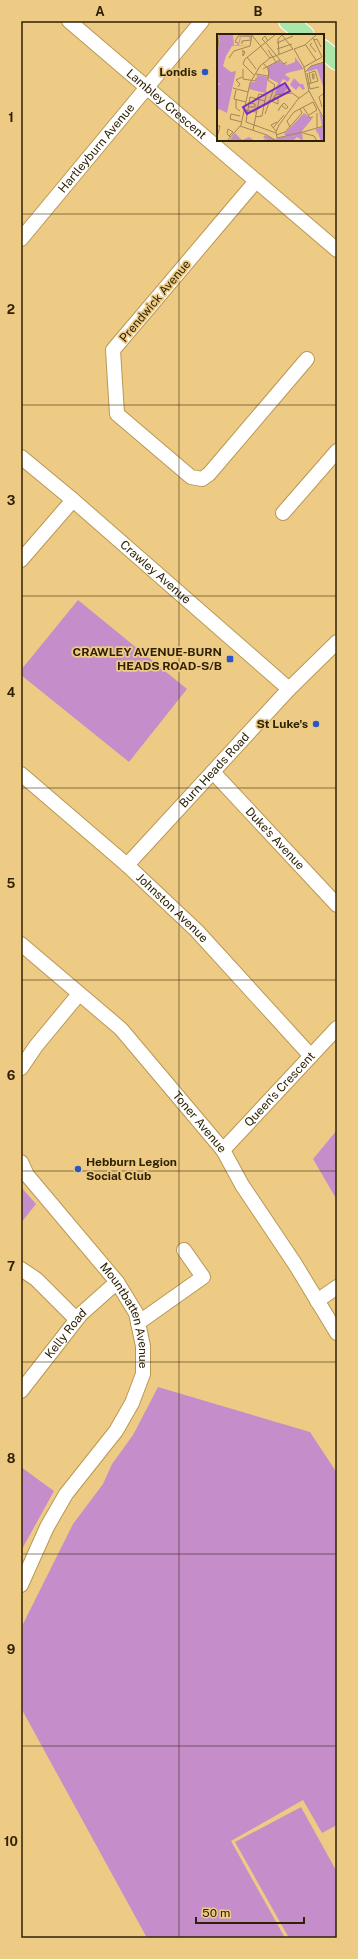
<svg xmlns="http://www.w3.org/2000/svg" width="358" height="1959" font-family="'Public Sans',sans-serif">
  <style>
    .green { fill: #c58eca }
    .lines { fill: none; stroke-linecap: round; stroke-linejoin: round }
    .minor-casing { stroke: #b99853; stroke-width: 16 }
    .major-casing { stroke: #fff; stroke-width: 20 }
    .minor { stroke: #fff; stroke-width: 14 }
    .major { stroke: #aae6aa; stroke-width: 18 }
    .grid { fill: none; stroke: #2f2204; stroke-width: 1; stroke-opacity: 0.55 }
    .poi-dot { fill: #2957c6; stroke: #eecb85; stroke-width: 1.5 }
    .labels { text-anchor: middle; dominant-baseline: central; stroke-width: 3.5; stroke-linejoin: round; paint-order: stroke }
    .poi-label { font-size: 12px; font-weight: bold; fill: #2f2204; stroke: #eecb85; text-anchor: end }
    .street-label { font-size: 12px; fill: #2f2204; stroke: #eecb85 }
    .inset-road { fill: none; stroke: #a28751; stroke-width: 1 }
    .view { fill: #7b2cbf; fill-opacity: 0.15; stroke: #7b2cbf; stroke-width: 2 }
    .inset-edge { fill: none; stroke: #2f2204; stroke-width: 2 }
    .neatline { fill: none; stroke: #2f2204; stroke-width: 1.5 }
    .grid-label { font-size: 13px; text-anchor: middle; font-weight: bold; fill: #2f2204 }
  </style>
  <rect width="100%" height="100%" fill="#eecb85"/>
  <g class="green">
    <polygon points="78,600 187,689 129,762 21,675 21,670"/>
    <polygon points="337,1130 337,1200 313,1159"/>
    <polygon points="21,1187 36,1204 21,1223"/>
    <polygon points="158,1387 310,1432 337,1473 337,1825 322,1833 303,1800 231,1841 285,1938 147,1938 21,1708 21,1628 73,1524 103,1484 112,1464 133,1435"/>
    <polygon points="21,1467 54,1491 21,1551"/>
    <polygon points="301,1807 337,1872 337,1938 289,1938 235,1842"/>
  </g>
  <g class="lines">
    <defs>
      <g id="minor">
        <path id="s1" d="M69 21 337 250"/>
        <polyline points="256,181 113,350 117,414 191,477 202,479 209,474 307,359"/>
        <path id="s2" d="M21 239 202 21"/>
        <path id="s3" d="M21 457 73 500 289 689"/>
        <polyline points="283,513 337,451"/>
        <polyline points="21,560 73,500"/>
        <path id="s4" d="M213 772 337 905"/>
        <path id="s5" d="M21 774 127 865 197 931 310 1055"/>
        <path id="s6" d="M127 865 289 689 337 642"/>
        <path id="s7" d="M21 944 121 1029 223 1150 242 1185 295 1264 337 1333"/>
        <polyline points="21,1068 36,1046 79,994"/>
        <path id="s8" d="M223 1150 337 1028"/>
        <path id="s9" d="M21 1162 27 1175 117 1282 136 1313 143 1346V1374L132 1403 116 1431 66 1494 47 1527 21 1585"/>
        <polyline points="21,1269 36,1279 76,1319"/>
        <polyline points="317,1301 337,1287"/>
        <polyline points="138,1323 203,1277 184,1250"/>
        <path id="s10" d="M21 1391 81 1314 117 1282"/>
      </g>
      <g id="major">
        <polyline points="288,21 305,35"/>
        <polyline points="323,49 337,61"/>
      </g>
    </defs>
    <use href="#minor" class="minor-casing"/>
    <use href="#major" class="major-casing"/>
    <use href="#minor" class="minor"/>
    <use href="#major" class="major"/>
  </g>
  <path class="grid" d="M179 21V1938M21 214H337M21 405H337M21 596H337M21 788H337M21 980H337M21 1171H337M21 1362H337M21 1554H337M21 1746H337"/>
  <g class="poi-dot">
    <circle cx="205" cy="72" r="4"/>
    <rect x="226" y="655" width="8" height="8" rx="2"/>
    <circle cx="316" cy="724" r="4"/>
    <circle cx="78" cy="1169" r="4"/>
  </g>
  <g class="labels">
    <g class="poi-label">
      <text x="197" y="72">Londis</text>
      <text x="222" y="652">CRAWLEY AVENUE-BURN<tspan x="222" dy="14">HEADS ROAD-S/B</tspan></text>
      <text x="308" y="724">St Luke's</text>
      <text x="86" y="1162" text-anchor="start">Hebburn Legion<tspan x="86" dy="14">Social Club</tspan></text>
    </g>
    <g class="street-label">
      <text stroke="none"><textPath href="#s1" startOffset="128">Lambley Crescent</textPath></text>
      <text stroke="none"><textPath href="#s2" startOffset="118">Hartleyburn Avenue</textPath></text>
      <text transform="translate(155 301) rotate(-50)">Prendwick Avenue</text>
      <text stroke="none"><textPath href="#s3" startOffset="177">Crawley Avenue</textPath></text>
      <text stroke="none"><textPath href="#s6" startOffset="129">Burn Heads Road</textPath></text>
      <text stroke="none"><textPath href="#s4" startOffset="91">Duke's Avenue</textPath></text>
      <text stroke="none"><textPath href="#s5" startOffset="202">Johnston Avenue</textPath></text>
      <text stroke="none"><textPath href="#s8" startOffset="83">Queen's Crescent</textPath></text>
      <text stroke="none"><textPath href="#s7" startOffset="253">Toner Avenue</textPath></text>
      <text stroke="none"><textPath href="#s9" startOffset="189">Mountbatten Avenue</textPath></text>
      <text stroke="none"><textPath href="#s10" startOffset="73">Kelly Road</textPath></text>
    </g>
  </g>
  <g transform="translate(217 34)">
    <rect width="107" height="107" fill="#eecb85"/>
    <path d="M6 0H20L16 1 17 12 21 10 23 3 33 2 34 3 33 6 32 3H24L22 11H33L15 12 9 22 6 32 14 38 19 37 10 79 2 75 0 78V51L4 50 0 49V27L3 2ZM78 23 87 35 70 39 68 41 73 44 71 48 66 45 63 50 72 52 66 60H58L61 49 52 44 50 33 62 27 70 31 78 28ZM107 28V55L100 35 89 38 94 32ZM40 41 51 43 49 57 52 60 32 55 34 48H39ZM77 44 83 50H86L88 55 86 56 82 52 79 56 73 51ZM102 77 107 87V107H104L100 97 99 99V95L105 93ZM87 79 95 85 85 97 86 107 80 103 76 107H46L47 105 50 106 46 103 48 101 58 105 70 102 67 100ZM18 99 25 106 32 103 38 107H12Z" fill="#c58eca"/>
    <path class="inset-road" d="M34 0 53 24M65 1 76 15M97 6 100 5 104 13M48 8 45 5 48 2 51 7M21 9 18 8 21 2H34M49 9 63 26 67 30 70 28M60 9 76 2M95 9 93 11 99 18M25 10V7L34 6M88 10 99 26M60 15 75 10M77 15 87 33 92 57 107 85M77 15 88 11 100 0M25 16 28 18 26 22V17M51 16 59 28M62 20 61 5 66 0M30 23 39 35M12 24 17 17 33 12 35 1M28 25 59 0M28 25 26 30 37 41M0 26 2 2 5 0M46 29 52 36 51 46 58 51 48 80M87 33 105 23 96 4M0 35V50M26 35V45L39 47V44M46 35 63 26M88 38 94 32 107 28M90 39 93 55 102 53M39 40 51 42M95 40H97V45H96ZM91 50 101 47 98 37 92 39 94 49M21 53 23 50 19 46 25 43M16 54 31 58M19 56 17 65 29 68M33 63 29 88 59 99M33 63 48 67M40 65 42 60 49 61M19 66V74L23 77M51 67H55L58 61 75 59 82 64M54 67 61 70V64L57 63M31 73H38V70L34 69M86 73 93 84 96 83M105 73 102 63 107 59M27 76 39 78M61 77 64 72 67 69 71 73 69 75 64 71M23 82 14 80 13 85 25 88M38 83 45 82 49 61M0 92H3L0 103M23 92 50 101 59 107M73 93 70 87 77 78 96 68 100 76 92 81M56 94 67 81M100 94V79M36 96 42 66M59 97 54 91 60 88M86 98 107 92M86 99 97 102 100 107M59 101 68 98 85 79 83 75M12 102 16 98 11 95 10 99 12 102 13 103M60 104 59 98 62 91 81 65 92 57M60 104 86 98M10 107 24 91 33 49 43 32 53 24 76 15"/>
    <path class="view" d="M68 49 73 57 30 80 26 73Z"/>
    <rect width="107" height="107" class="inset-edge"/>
  </g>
  <rect width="358" height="1959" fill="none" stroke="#eecb85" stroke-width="44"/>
  <path d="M196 1917v6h108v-6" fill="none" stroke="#2f2204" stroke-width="2"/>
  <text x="202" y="1917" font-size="12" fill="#2f2204" stroke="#eecb85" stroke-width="3" paint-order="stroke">50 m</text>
  <rect x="22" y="22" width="314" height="1915" class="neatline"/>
  <g class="grid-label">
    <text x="100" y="16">A</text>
    <text x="258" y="16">B</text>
    <text x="11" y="122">1</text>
    <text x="11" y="314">2</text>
    <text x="11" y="505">3</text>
    <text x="11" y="697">4</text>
    <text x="11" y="888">5</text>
    <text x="11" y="1080">6</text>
    <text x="11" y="1271">7</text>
    <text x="11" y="1463">8</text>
    <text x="11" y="1654">9</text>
    <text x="11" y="1846">10</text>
  </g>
</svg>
